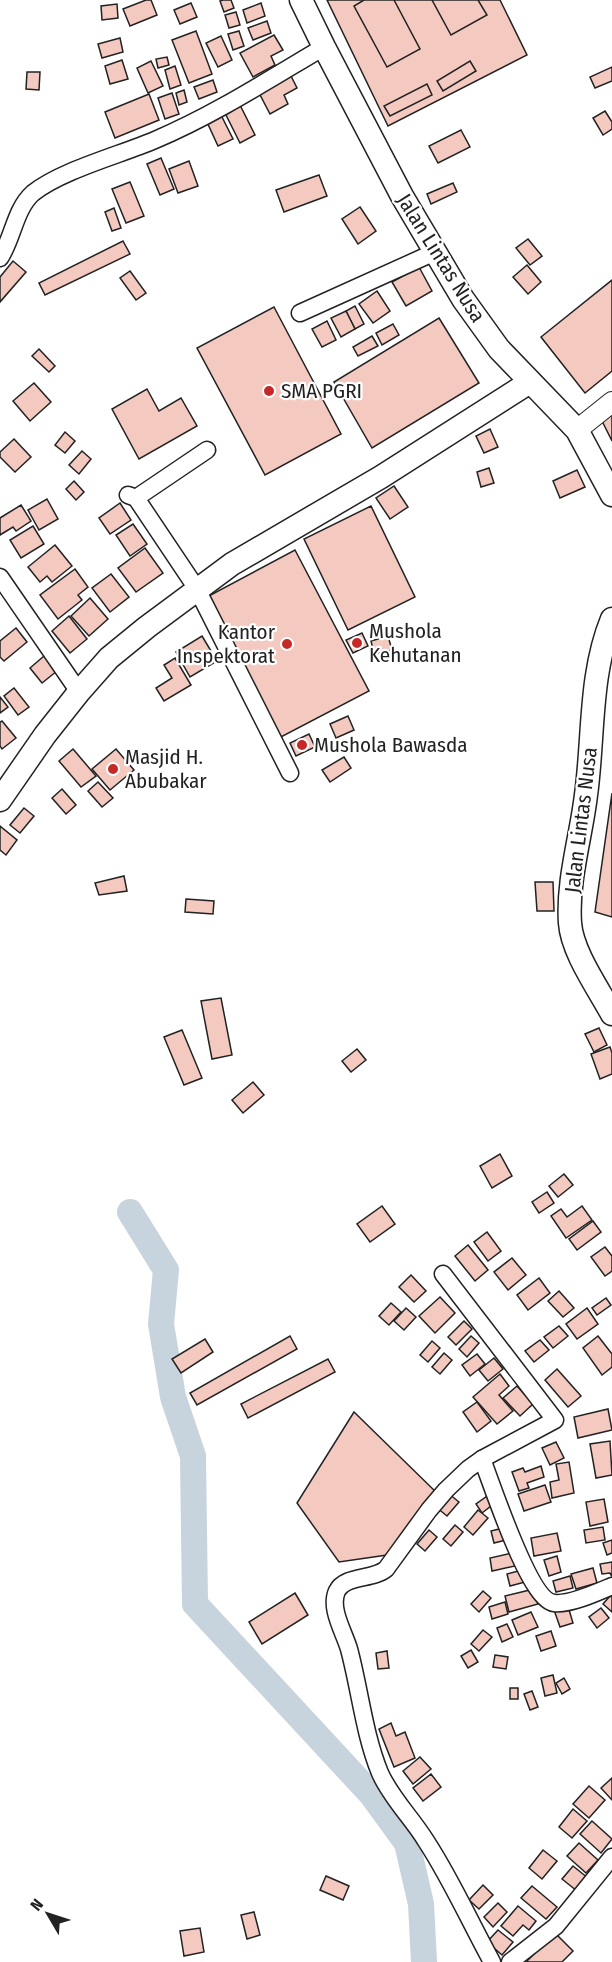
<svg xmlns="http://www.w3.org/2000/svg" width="612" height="1962" font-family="'Fira Sans Condensed',sans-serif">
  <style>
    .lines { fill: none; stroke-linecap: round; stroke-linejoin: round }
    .river { stroke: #c7d3dd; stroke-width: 26 }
    .building { fill: #f3c9c0; stroke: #222; stroke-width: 1.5 }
    .minor-casing { stroke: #222; stroke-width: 19 }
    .major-casing { stroke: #222; stroke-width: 22 }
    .highway-casing { stroke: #222; stroke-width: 25 }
    .minor { stroke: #fff; stroke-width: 16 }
    .major { stroke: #fff; stroke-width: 20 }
    .highway { stroke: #fff; stroke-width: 22 }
    .poi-dot { fill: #c62828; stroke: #fff; stroke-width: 2 }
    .labels { text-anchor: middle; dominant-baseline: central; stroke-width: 4.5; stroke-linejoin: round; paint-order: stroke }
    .street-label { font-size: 21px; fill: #222; stroke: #fff }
    .poi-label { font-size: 21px; fill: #222; stroke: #fff; text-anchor: start }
  </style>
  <rect width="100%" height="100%" fill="#fff"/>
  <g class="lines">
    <polyline class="river" points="130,1212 166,1270 161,1324 173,1397 193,1456 195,1604 372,1795 407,1843 421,1904 424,1962"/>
  </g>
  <g class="building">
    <polygon points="146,0 151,0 157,15 130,26 123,9"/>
    <polygon points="223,0 231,0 234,8 224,12 220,1"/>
    <polygon points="327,0 500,0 527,55 388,126"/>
    <polygon points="364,0 394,0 420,49 387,67 354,6"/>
    <polygon points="432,0 478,0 487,15 451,35"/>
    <polygon points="191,3 197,17 180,24 174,10"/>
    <polygon points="261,3 265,16 247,23 243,10"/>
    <polygon points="117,4 118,18 102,20 101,6"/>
    <polygon points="236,12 240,25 229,28 225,15"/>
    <polygon points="267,21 271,33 253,40 248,28"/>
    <polygon points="196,31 212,74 189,83 172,40"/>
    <polygon points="239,31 244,46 233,50 228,34"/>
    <polygon points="274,35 283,50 271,56 275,65 253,77 240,53"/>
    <polygon points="221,36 232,60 218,67 206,43"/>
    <polygon points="120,38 123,52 102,58 98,44"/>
    <polygon points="167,57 169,65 158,68 156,59"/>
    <polygon points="122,60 128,79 110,84 105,66"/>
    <polygon points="151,61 163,86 148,93 137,68"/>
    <polygon points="470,61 476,71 443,91 437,81"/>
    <polygon points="175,66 181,85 170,89 165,70"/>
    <polygon points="612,67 612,81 595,88 590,77"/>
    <polygon points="27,72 40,72 39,90 26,89"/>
    <polygon points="289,72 297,88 284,95 288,104 270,114 257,89"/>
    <polygon points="213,80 217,92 199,99 194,87"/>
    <polygon points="427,84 432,95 390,116 384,106"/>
    <polygon points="184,90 187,102 179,105 176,93"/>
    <polygon points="172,93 179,114 165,119 158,98"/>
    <polygon points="149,94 159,120 115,138 105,112"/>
    <polygon points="239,103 255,135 240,143 224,111"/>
    <polygon points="605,111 612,122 612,129 603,135 593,118"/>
    <polygon points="221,115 233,139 218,146 207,122"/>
    <polygon points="461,130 470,147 438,163 429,146"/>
    <polygon points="161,158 174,189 160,195 147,164"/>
    <polygon points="189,161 198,186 178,193 169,169"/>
    <polygon points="319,175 327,196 284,212 276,190"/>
    <polygon points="130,182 144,216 126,223 112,189"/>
    <polygon points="453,183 457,192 431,204 427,194"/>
    <polygon points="360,207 376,231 358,244 342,219"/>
    <polygon points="114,208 121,228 112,231 105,212"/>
    <polygon points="528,239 542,256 530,265 516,248"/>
    <polygon points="123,241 130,254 45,295 39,283"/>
    <polygon points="13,261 26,272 0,302 0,277"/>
    <polygon points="527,265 541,282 528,294 513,277"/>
    <polygon points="419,267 432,291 406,306 392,282"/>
    <polygon points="130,271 146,293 136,300 120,278"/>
    <polygon points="612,280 612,371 585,393 541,337"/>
    <polygon points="377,291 390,311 373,323 359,304"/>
    <polygon points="355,306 364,324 355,329 346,311"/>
    <polygon points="274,307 341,434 265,475 197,348"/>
    <polygon points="346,311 355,329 341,337 331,318"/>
    <polygon points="439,318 479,383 372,448 334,382"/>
    <polygon points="327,321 336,340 322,347 312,329"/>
    <polygon points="393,324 399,335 382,345 376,333"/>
    <polygon points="372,336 378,346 358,356 353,347"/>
    <polygon points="39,349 55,366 49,372 32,356"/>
    <polygon points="34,383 51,402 30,421 13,401"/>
    <polygon points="147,389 159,411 181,398 197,426 139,459 112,409"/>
    <polygon points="612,413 612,441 602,421"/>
    <polygon points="490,429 498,447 484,453 476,436"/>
    <polygon points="65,432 75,441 65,453 55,445"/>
    <polygon points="14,439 31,457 15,472 0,457 0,452"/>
    <polygon points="82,451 91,459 79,474 69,465"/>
    <polygon points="489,468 494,483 481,487 477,472"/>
    <polygon points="577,470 585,487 560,498 553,481"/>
    <polygon points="74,481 84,492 76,500 66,489"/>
    <polygon points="394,486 408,507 390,519 376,498"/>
    <polygon points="47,499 58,519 39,530 28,510"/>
    <polygon points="120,503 131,520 110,534 99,518"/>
    <polygon points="21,505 31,521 16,531 13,527 0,535 0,518"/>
    <polygon points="371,506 415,597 348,630 304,539"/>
    <polygon points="133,524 147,544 130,556 116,535"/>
    <polygon points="33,526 44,544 21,558 10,540"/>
    <polygon points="55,545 72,566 52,582 47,576 40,582 28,567"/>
    <polygon points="145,548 163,573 136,592 118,568"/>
    <polygon points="295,550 369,691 279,738 205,598"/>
    <polygon points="75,569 88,587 78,595 82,600 58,619 40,595"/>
    <polygon points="111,574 129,597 110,612 92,588"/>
    <polygon points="90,598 108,619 89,636 71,616"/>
    <polygon points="69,616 87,639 70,653 52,631"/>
    <polygon points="16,628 27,642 4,661 0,657 0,641"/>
    <polygon points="362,633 368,646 353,653 346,640"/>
    <polygon points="202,636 217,661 190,677 176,652"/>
    <polygon points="388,636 392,650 374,654 371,641"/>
    <polygon points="44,656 57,671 42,683 30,668"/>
    <polygon points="175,658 191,685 164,701 156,688 172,678 164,665"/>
    <polygon points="14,688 29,707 18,715 4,696"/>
    <polygon points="0,697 8,707 0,713"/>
    <polygon points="348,716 354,730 336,738 330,724"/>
    <polygon points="2,721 16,738 2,749 0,746 0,722"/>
    <polygon points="309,734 315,747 296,756 290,743"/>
    <polygon points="73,749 96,776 81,787 59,761"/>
    <polygon points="116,749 134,770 110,790 92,769"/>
    <polygon points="344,757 351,768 330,782 322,770"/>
    <polygon points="98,782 113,798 102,807 88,791"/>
    <polygon points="62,789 76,805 66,814 52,798"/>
    <polygon points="612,793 612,917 595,912"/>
    <polygon points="24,808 34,816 20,833 10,825"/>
    <polygon points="0,826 17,840 6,855 0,850"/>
    <polygon points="124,876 127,891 99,895 95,883"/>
    <polygon points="535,882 553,882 554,911 537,911"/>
    <polygon points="186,899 214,901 213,914 185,912"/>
    <polygon points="221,998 232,1055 212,1059 201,1001"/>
    <polygon points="599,1028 607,1045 594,1052 585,1034"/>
    <polygon points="182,1030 202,1078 184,1085 164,1037"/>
    <polygon points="610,1047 612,1053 612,1074 600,1079 591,1054"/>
    <polygon points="357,1049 366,1060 351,1072 342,1061"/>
    <polygon points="253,1082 264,1095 243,1113 232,1100"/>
    <polygon points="500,1154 512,1176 492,1188 480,1166"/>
    <polygon points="564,1174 573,1185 558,1197 549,1186"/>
    <polygon points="547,1192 554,1203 539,1213 532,1202"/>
    <polygon points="382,1206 395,1224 370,1242 357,1224"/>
    <polygon points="582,1206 592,1220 566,1238 551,1216 561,1209 567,1217"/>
    <polygon points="593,1221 601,1232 577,1250 569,1239"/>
    <polygon points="487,1232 501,1251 488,1261 474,1242"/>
    <polygon points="468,1245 488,1270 475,1281 455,1256"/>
    <polygon points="605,1247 612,1256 612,1271 605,1276 591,1257"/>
    <polygon points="512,1258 526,1275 508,1290 494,1272"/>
    <polygon points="411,1275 426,1291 414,1302 399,1287"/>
    <polygon points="539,1278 550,1293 528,1310 517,1295"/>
    <polygon points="559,1291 574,1308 563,1317 548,1301"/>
    <polygon points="440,1297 455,1313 435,1333 419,1316"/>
    <polygon points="606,1298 611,1305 597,1315 592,1308"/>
    <polygon points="391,1303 401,1312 389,1325 379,1316"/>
    <polygon points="406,1308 416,1317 404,1330 394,1321"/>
    <polygon points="587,1308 598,1324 577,1339 566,1324"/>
    <polygon points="464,1321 472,1329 456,1345 448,1337"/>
    <polygon points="559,1326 568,1336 553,1348 544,1337"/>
    <polygon points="290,1336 297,1349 197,1405 190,1393"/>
    <polygon points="471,1336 479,1343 467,1357 459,1349"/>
    <polygon points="598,1336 612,1354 612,1367 602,1375 583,1348"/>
    <polygon points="205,1339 213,1352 181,1373 172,1359"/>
    <polygon points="540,1340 549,1350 534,1362 525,1351"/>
    <polygon points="432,1341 440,1348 428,1362 420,1355"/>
    <polygon points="444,1353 452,1360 440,1374 432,1367"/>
    <polygon points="477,1354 485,1364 470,1376 462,1365"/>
    <polygon points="494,1358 503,1369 488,1381 479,1370"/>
    <polygon points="328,1359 335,1372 248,1418 241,1404"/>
    <polygon points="557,1369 581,1396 568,1407 545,1380"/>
    <polygon points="500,1374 509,1386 499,1395 513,1411 497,1424 473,1397"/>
    <polygon points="517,1386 533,1404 520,1416 503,1398"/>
    <polygon points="477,1402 491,1421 477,1432 463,1412"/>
    <polygon points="608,1409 612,1430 578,1438 574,1417"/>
    <polygon points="354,1412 438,1494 394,1554 339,1562 297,1503"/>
    <polygon points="610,1441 612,1475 596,1478 590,1444"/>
    <polygon points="556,1442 564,1458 550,1465 542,1448"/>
    <polygon points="569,1462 574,1493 552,1498 550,1482 559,1480 556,1464"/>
    <polygon points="541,1466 544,1477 527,1483 529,1488 519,1491 512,1472 523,1468 525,1472"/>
    <polygon points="545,1485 551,1502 524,1511 518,1494"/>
    <polygon points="448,1493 459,1502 447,1516 436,1507"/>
    <polygon points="490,1494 496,1502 482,1513 476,1504"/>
    <polygon points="604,1499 608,1522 590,1526 586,1502"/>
    <polygon points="478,1510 488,1518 473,1535 464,1527"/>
    <polygon points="455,1525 463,1532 451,1546 443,1539"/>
    <polygon points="507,1527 510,1539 494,1543 491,1531"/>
    <polygon points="603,1527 605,1540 586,1543 584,1530"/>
    <polygon points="429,1530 437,1537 425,1551 417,1544"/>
    <polygon points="557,1533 561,1551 534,1556 531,1538"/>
    <polygon points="612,1540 612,1553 607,1555 603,1543"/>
    <polygon points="512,1553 515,1566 492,1571 490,1558"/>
    <polygon points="557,1556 561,1572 549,1576 544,1560"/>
    <polygon points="612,1562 612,1577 610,1573 602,1574 600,1564"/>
    <polygon points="593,1568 597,1583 576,1589 571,1574"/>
    <polygon points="522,1570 525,1582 510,1586 507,1574"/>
    <polygon points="570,1576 573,1588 556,1592 553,1581"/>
    <polygon points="534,1589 538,1604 509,1612 505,1596"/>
    <polygon points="483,1591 491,1598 479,1612 471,1604"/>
    <polygon points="295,1593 308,1615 262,1644 249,1622"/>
    <polygon points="610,1596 612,1597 612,1612 603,1604"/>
    <polygon points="505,1602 508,1614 492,1619 489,1607"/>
    <polygon points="567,1603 573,1623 560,1627 553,1607"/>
    <polygon points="601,1608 609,1618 597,1628 589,1617"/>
    <polygon points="531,1612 538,1627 518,1635 512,1620"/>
    <polygon points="507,1624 513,1637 502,1642 497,1628"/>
    <polygon points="483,1630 492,1637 479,1651 471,1644"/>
    <polygon points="551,1631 556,1646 541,1651 536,1636"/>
    <polygon points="471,1650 478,1662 468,1668 461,1656"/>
    <polygon points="387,1651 389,1668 378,1669 376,1653"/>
    <polygon points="495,1655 508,1657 506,1669 493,1667"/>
    <polygon points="553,1675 557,1693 545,1696 541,1678"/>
    <polygon points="564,1678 570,1689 562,1694 556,1683"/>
    <rect x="510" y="1688" width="8" height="11"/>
    <polygon points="532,1691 538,1707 530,1710 524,1694"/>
    <polygon points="391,1723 396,1736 405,1732 415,1758 394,1767 379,1729"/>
    <polygon points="420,1757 431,1769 413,1784 403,1771"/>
    <polygon points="431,1774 441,1787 423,1801 413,1788"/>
    <polygon points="612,1778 612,1800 601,1788"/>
    <polygon points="589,1786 605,1800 589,1818 573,1804"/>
    <polygon points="573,1809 587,1821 572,1838 559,1827"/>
    <polygon points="592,1821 612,1839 601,1853 580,1834"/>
    <polygon points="579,1843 598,1860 586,1873 567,1856"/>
    <polygon points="543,1850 557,1861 542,1879 529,1868"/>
    <polygon points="573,1866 588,1878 577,1891 562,1879"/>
    <polygon points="326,1876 349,1886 343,1900 320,1890"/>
    <polygon points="483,1885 493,1895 479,1909 469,1900"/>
    <polygon points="532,1886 557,1907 546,1919 521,1898"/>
    <polygon points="498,1903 507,1912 493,1927 484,1917"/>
    <polygon points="518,1906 536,1921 529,1930 523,1925 513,1936 501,1926"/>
    <polygon points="254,1912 260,1935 247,1939 241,1915"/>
    <polygon points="200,1928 204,1952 184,1956 180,1931"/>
    <polygon points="498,1930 513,1942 502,1955 487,1942"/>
    <polygon points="555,1933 573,1951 562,1962 526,1962"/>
  </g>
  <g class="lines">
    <defs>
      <g id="minor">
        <path d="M0 258C13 238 15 209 33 193 62 170 120 155 155 140 214 115 268 80 324 47"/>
        <polyline points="300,313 435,252"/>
        <polyline points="128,495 136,498 197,589 290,773"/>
        <polyline points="136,498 207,450"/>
        <polyline points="0,577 79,692"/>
        <path d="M443 1274 555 1420 482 1459 468 1469 446 1490 429 1510 386 1569C373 1580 345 1575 337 1591 329 1608 344 1632 349 1649 360 1690 364 1734 380 1773 391 1798 412 1818 426 1841 451 1879 470 1922 492 1962"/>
        <path d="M482 1459C492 1484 529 1600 554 1603 570 1605 598 1592 612 1586"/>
        <polyline points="510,1962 556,1926 612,1857"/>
      </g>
      <polyline id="major" points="577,430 612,402"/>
      <g id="highway">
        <polyline points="301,0 324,47 402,196 463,299 499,349 577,430 612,495"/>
        <path d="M612 619C589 675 594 737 586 795 581 837 567 881 570 923 572 952 598 988 612 1014"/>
        <polyline points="0,800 45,735 79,692 109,658 147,627 232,564 381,477 530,382"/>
      </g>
    </defs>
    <use href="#minor" class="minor-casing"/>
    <use href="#major" class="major-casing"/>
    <use href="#highway" class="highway-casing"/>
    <use href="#minor" class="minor"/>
    <use href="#major" class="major"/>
    <use href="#highway" class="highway"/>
  </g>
  <g class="poi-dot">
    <circle cx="269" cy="391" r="6"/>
    <circle cx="357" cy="643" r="6"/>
    <circle cx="287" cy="644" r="6"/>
    <circle cx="302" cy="745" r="6"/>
    <circle cx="113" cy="769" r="6"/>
  </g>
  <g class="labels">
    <g class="street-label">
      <text transform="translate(441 258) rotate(58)">Jalan Lintas Nusa</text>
      <text transform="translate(581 820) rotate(-83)">Jalan Lintas Nusa</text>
    </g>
    <g class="poi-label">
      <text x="281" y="391">SMA PGRI</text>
      <text x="369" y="631">Mushola<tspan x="369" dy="24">Kehutanan</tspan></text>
      <text x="275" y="632" text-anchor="end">Kantor<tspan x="275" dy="24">Inspektorat</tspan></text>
      <text x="314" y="745">Mushola Bawasda</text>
      <text x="125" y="757">Masjid H.<tspan x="125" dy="24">Abubakar</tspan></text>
    </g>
  </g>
  <g transform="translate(48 1914) rotate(309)" stroke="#ffffff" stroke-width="4.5" paint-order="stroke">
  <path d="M0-4.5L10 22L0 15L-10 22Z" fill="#222222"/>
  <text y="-9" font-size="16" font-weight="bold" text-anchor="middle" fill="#222222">N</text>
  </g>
</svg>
